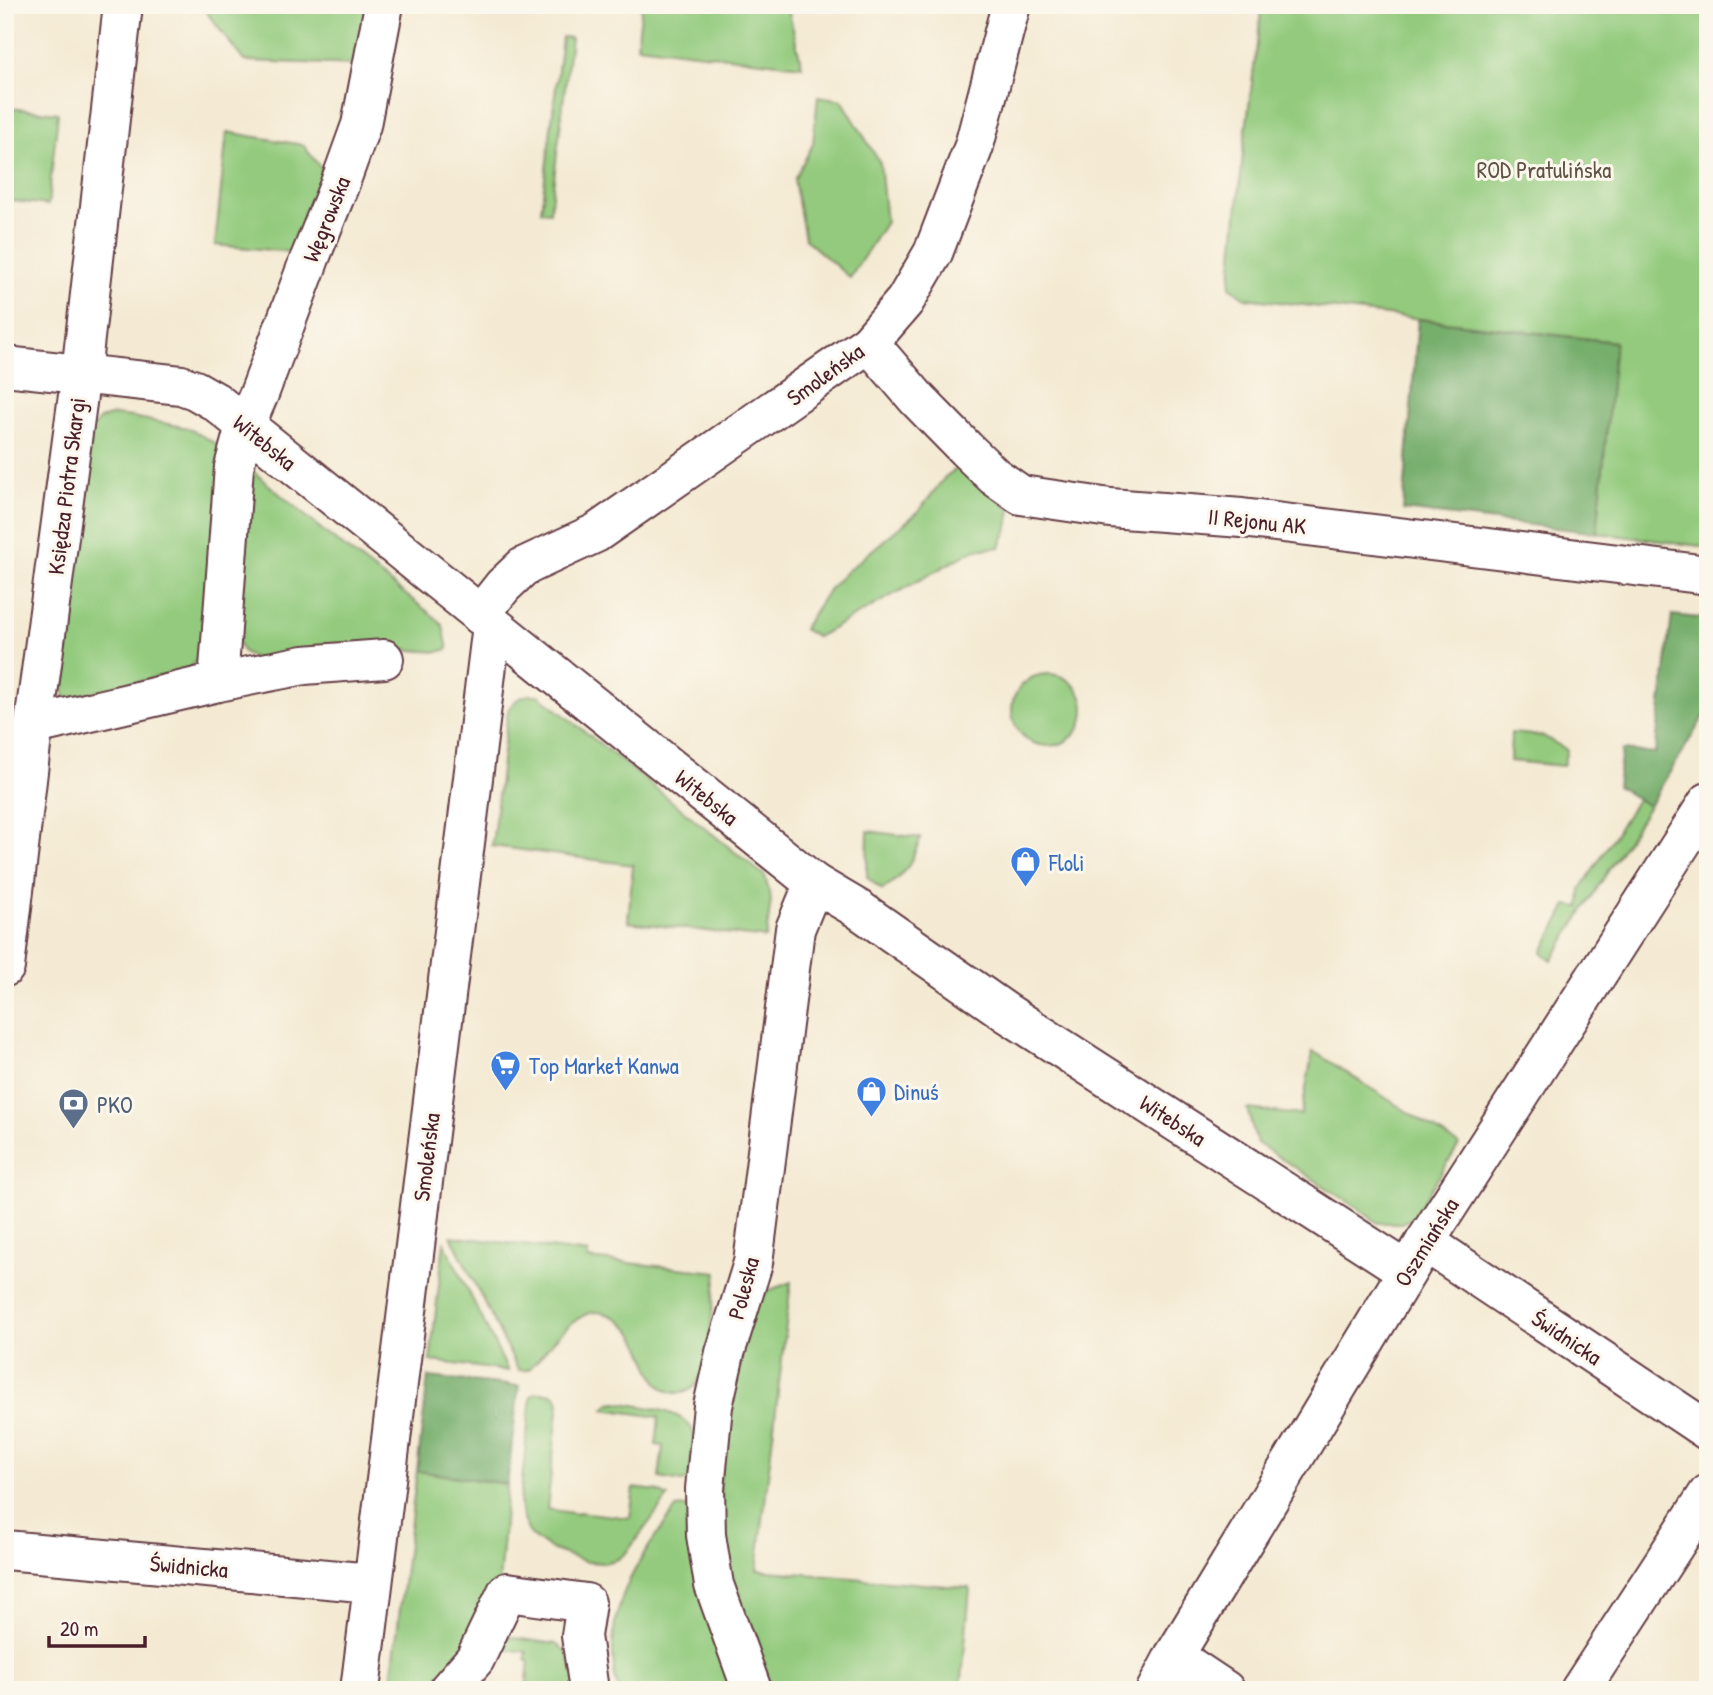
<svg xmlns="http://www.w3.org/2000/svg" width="1713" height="1695" font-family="'Patrick Hand',sans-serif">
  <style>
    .green { fill: #93ca7d; stroke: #6e7454; stroke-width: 2 }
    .forest { fill: #76ae6c; stroke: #60664c; stroke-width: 2 }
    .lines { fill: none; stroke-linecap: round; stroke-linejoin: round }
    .street-casing { stroke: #643d44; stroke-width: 42 }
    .street { stroke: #fff; stroke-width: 38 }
    .labels { text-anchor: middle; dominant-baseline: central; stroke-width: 6; stroke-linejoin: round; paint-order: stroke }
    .park-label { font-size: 23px; fill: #605244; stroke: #fbf7ec }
    .street-label { font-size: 23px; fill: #4a1f2b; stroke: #fbf7ec }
    .shop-label { font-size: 23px; fill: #366cbe; stroke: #fbf7ec; text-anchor: start }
    .service-label { font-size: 23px; fill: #4e5e75; stroke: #fbf7ec; text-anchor: start }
  </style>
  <rect width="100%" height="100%" fill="#fbf7ec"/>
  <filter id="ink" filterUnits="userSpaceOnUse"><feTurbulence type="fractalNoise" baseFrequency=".0143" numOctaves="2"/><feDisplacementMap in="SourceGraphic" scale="14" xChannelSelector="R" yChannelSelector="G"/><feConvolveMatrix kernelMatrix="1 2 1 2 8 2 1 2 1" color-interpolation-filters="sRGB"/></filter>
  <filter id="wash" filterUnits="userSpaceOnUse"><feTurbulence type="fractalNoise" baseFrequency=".00686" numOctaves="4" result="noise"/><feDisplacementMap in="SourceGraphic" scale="28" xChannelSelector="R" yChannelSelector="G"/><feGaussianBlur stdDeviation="1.57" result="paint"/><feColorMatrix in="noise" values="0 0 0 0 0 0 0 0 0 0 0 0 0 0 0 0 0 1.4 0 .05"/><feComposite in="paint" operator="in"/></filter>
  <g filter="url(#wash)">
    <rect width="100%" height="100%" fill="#f4ead3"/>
    <g class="green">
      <polygon points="201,5 373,5 359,65 244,61"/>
      <polygon points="642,5 787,5 802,66 637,46"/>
      <polygon points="1262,5 1708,5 1708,547 1597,533 1614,342 1245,298 1230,287 1243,153"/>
      <polygon points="562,37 571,38 550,212 541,211"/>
      <polygon points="5,83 10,83 8,108 58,113 48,205 5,200"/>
      <polygon points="818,96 842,100 880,163 886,222 850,278 805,239 794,180 813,144"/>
      <polygon points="227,132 303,145 329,179 302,253 215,245"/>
      <polygon points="114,415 132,417 188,428 231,452 203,652 188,670 64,699 64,660 90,431 100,419"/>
      <polygon points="959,467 1011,509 1008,527 1000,547 974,550 817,637 803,629 829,589 847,571 918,512 945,477"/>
      <polygon points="249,468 327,534 436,618 443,626 448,649 438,652 370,647 256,659 243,652 234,635"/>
      <circle cx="1048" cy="710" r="36"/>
      <path d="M529 695H539L765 876 771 900 766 938 628 922 633 865 492 846 508 710C514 701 519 697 529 695Z"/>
      <polygon points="1511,733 1543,736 1567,750 1563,766 1510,761"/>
      <polygon points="1638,798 1649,806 1552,960 1542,953 1567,905 1580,907 1581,889"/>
      <polygon points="868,831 921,838 909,865 897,879 882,890 867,877"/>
      <polygon points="1313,1051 1459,1145 1413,1218 1401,1223 1378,1223 1358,1208 1257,1143 1247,1109 1301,1115"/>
      <path d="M451 1236 588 1253V1259L717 1272 706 1367C699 1382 693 1394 676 1393 668 1392 662 1390 658 1383 647 1367 642 1340 627 1326 621 1320 612 1315 603 1313 582 1306 556 1338 543 1353 539 1358 534 1365 529 1369 524 1371 523 1370 518 1370Z"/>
      <polygon points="444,1242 508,1371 430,1361"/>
      <polygon points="791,1282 757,1570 970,1588 961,1690 764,1690 730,1605 717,1454 756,1295"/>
      <polygon points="536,1393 549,1393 556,1395 559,1402 547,1509 578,1514 579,1512 630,1518 634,1488 657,1491 668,1497 627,1552 618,1559 604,1563 586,1562 551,1549 531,1536 523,1520 520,1501 531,1396"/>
      <path d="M618 1402C640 1407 689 1409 694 1435 696 1447 691 1467 690 1480L682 1482 659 1478 663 1446 656 1445 659 1417 604 1409 610 1403Z"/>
      <polygon points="417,1471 507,1484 499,1585 482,1626 430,1690 390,1690"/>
      <path d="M694 1506 741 1690H619C613 1677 614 1668 613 1653 611 1595 644 1553 676 1508Z"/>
      <polygon points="500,1636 556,1644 567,1652 579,1690 526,1690 529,1661 525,1660 527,1652 497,1648"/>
    </g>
    <g class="forest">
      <polygon points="1418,319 1615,342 1597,533 1403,510"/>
      <polygon points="1672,615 1708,619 1708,710 1649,806 1617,786 1622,750 1655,753"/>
      <polygon points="428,1377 519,1386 507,1484 417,1471"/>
    </g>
  </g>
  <g filter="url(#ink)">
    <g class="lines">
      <defs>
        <g id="street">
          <polyline points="869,343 918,400 966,449 994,476 1021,495 1110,508 1242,518 1708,575"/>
          <polyline points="5,366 181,385 195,390 216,402 814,883 858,909 1007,1013 1407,1271"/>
          <polyline points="480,615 503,586 523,567 596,533 869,343 905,301 933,253 974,146 1011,5"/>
          <polyline points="218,682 234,467 245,426 259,394 310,258 339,186 361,125 384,5"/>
          <polyline points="35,725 218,682 304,665 384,659"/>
          <polyline points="5,967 31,746 81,373 123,5"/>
          <polyline points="1425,1242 1708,1431"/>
          <polyline points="5,1550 372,1583"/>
          <polyline points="1174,1656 1225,1690"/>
          <polyline points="360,1690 492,625"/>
          <polyline points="448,1690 475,1659 507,1592 586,1603 581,1636 589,1690"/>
          <polyline points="752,1690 714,1585 706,1535 705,1489 713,1406 725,1353 753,1263 795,929 814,883"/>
          <polyline points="1156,1690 1174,1656 1425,1242 1708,802"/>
          <polyline points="1580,1690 1708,1494"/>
        </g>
      </defs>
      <use href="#street" class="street-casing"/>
      <use href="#street" class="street"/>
    </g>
  </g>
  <defs>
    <symbol id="shop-pin" viewBox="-11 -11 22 30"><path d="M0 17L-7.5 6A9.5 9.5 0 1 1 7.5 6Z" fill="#3f7fe0" stroke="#fbf7ec"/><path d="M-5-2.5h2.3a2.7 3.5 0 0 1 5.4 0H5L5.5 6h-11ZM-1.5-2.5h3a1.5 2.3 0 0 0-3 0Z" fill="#fff"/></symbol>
    <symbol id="supermarket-pin" viewBox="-11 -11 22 30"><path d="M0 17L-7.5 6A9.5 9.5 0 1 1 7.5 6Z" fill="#3f7fe0" stroke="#fbf7ec"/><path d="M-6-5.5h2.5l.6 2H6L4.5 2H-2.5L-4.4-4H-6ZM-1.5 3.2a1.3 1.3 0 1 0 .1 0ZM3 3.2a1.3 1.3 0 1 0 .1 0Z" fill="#fff"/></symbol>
    <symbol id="bank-pin" viewBox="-11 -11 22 30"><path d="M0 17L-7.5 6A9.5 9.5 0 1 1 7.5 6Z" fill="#5c6f8a" stroke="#fbf7ec"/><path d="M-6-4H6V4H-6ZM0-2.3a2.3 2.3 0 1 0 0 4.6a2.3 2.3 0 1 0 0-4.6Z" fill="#fff"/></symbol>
  </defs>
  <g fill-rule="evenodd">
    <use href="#shop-pin" x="1008" y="844" width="35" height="47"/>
    <use href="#supermarket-pin" x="488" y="1048" width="35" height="47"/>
    <use href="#shop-pin" x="854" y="1074" width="35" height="47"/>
    <use href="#bank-pin" x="56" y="1086" width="35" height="47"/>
  </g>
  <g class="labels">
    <g class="park-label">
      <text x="1544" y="169">ROD Pratulińska</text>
    </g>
    <g class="street-label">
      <text transform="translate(326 219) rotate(-68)">Węgrowska</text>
      <text transform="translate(825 374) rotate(-36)">Smoleńska</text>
      <text transform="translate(265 442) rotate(39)">Witebska</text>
      <text transform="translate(66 486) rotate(-83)">Księdza Piotra Skargi</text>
      <text transform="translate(1257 521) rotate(6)">II Rejonu AK</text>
      <text transform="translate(707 797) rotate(39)">Witebska</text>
      <text transform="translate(1173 1120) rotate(33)">Witebska</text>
      <text transform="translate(426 1157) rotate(-83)">Smoleńska</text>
      <text transform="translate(1426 1242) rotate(-58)">Oszmiańska</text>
      <text transform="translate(743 1288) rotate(-75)">Poleska</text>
      <text transform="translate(1567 1337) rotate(34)">Świdnicka</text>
      <text transform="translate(189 1566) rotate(5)">Świdnicka</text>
    </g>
    <g class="shop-label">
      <text x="1049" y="862">Floli</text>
      <text x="529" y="1065">Top Market Kanwa</text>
      <text x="894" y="1091">Dinuś</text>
    </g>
    <g class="service-label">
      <text x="97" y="1104">PKO</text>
    </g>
  </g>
  <rect width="1713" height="1695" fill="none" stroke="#fbf7ec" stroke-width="28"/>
  <path d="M49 1636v10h96v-10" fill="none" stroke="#4a1f2b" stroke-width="3.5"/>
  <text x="60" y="1636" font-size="21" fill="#4a1f2b" stroke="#fbf7ec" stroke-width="5" paint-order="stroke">20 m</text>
</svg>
